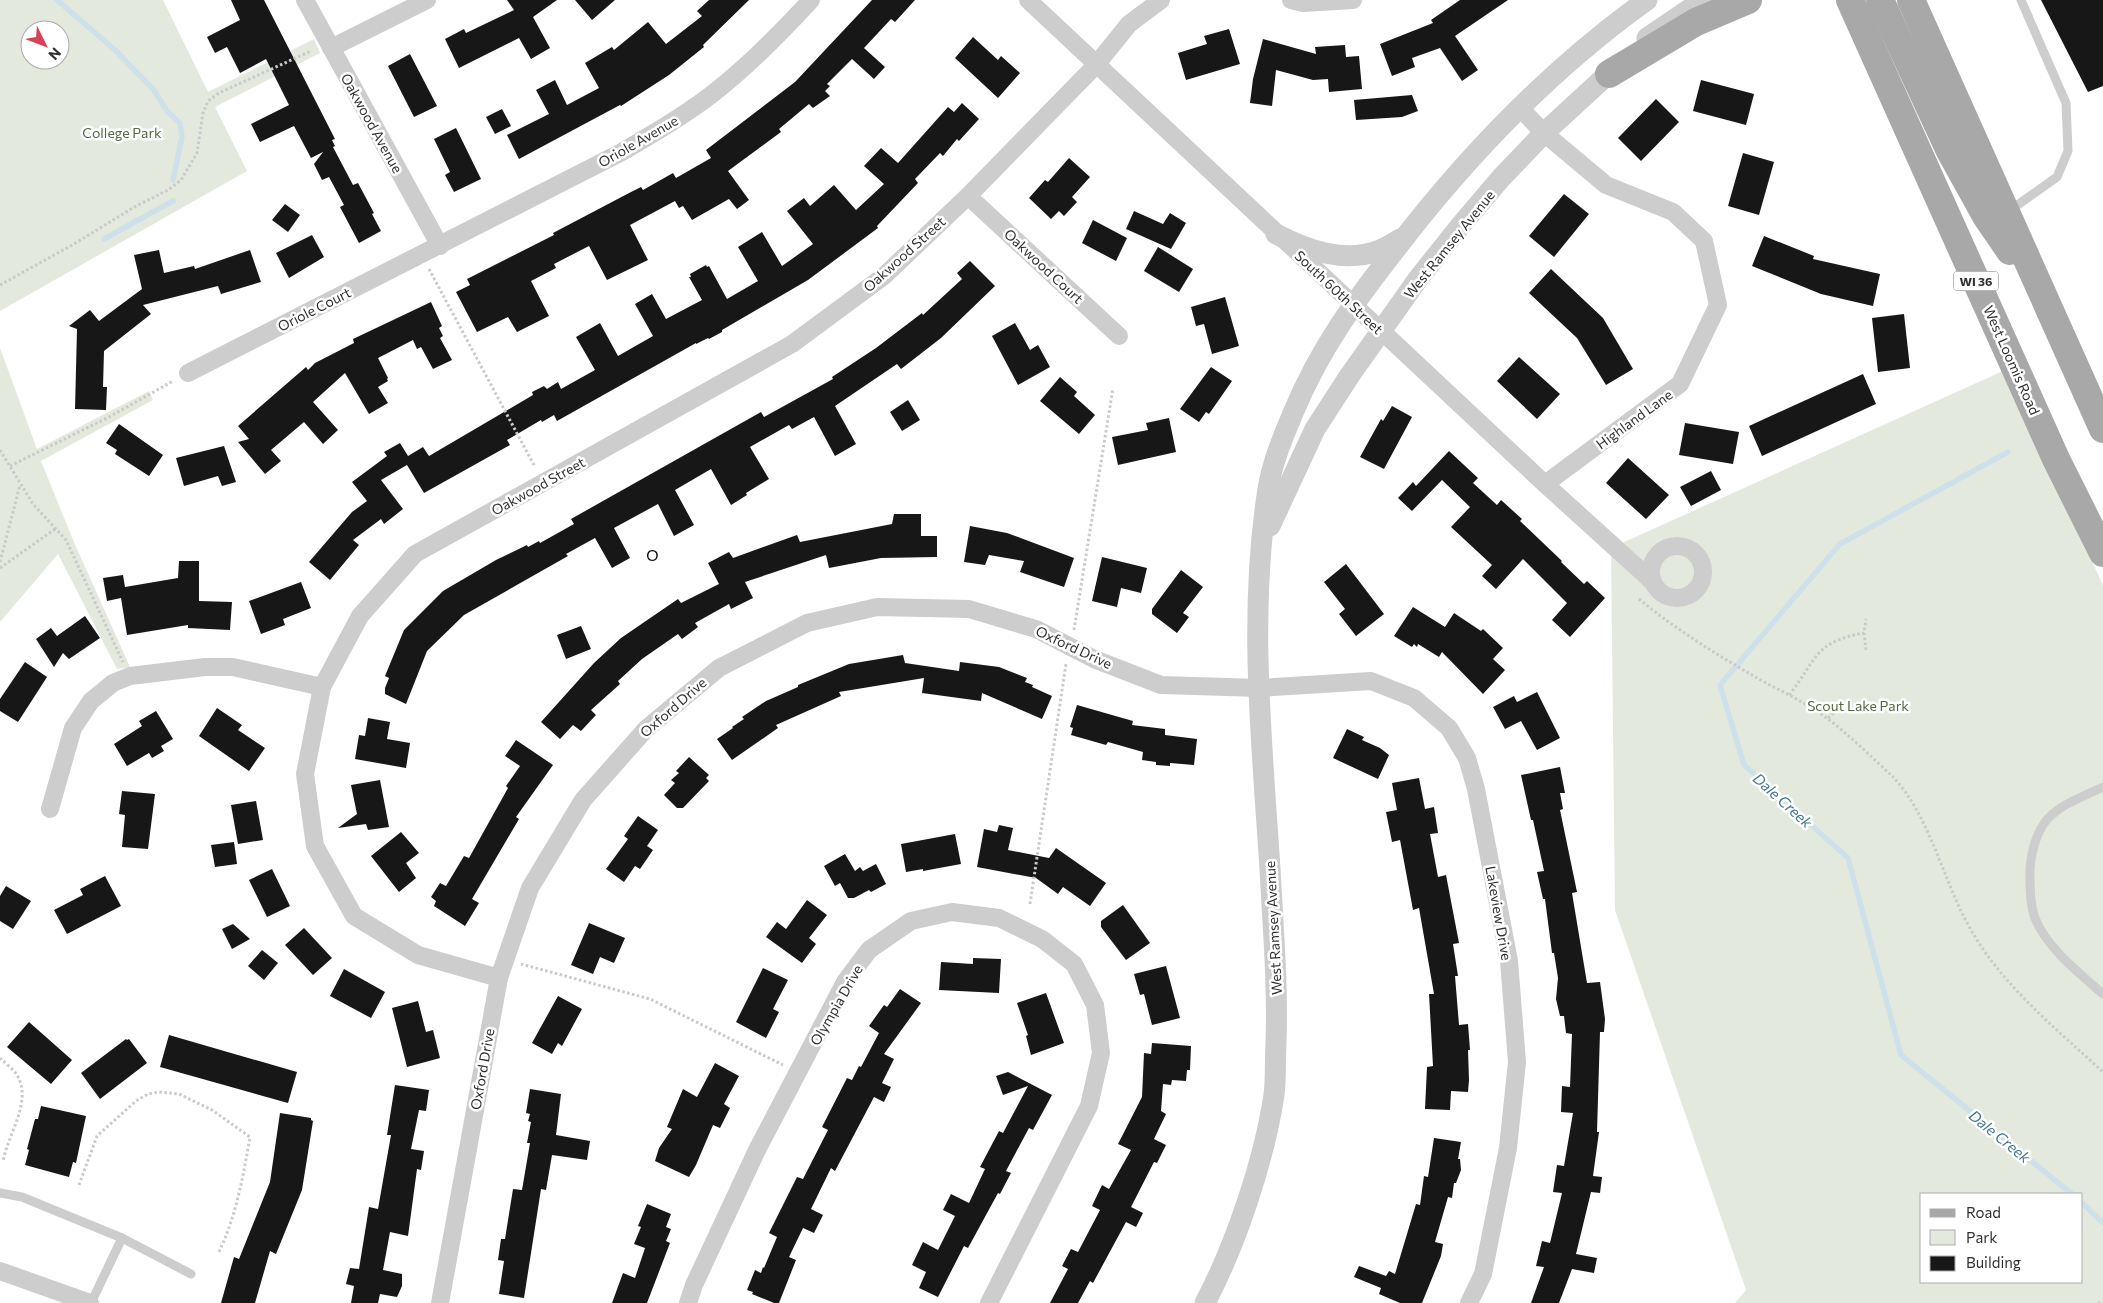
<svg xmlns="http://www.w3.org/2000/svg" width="2103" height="1303" font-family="Commissioner,sans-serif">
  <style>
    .green { fill: #e4e9dd; fill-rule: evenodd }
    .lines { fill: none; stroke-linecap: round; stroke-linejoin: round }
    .stream { stroke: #cee1ea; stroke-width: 5.5 }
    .building { fill: #171717 }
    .path { stroke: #cacaca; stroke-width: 3; stroke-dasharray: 2.5 2.5; stroke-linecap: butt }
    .service { stroke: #cdcdcd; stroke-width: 9 }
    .minor { stroke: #cdcdcd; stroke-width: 18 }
    .tertiary { stroke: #cdcdcd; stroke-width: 21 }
    .primary { stroke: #a8a8a8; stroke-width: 28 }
    .labels { text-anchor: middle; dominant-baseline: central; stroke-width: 5; stroke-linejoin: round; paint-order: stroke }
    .shield { fill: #fff; stroke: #6e6e6e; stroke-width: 1 }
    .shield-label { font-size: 12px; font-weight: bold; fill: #303030 }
    .street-label { font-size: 14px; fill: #303030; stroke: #fff }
    .park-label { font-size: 14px; fill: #566941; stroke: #fff }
    .neighbourhood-label { font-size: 15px; letter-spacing: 1px; fill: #000; stroke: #fff }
    .water-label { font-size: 15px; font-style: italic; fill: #44758c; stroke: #fff }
  </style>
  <rect width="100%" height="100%" fill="#fff"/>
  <g class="green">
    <path d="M0 0H163L208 92 314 39 320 53 215 107 247 171 0 311ZM30 30H60V60H30Z"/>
    <polygon points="0,348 37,449 149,391 153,400 41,461 73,540 130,667 117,669 58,554 0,622"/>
    <path d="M2003 371 2103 585V1303H1735L1746 1290 1615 910 1611 548ZM1922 1194H2082V1282H1922Z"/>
  </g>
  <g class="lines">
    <g class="stream">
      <polyline points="57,0 115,50 154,90 167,111 180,123 182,137 173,180"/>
      <polyline points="104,239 173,201"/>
      <polyline points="2008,452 1840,544 1720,685 1744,765 1848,858 1901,1055 2072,1194"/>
      <polyline points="2082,1203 2103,1223"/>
    </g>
  </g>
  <g class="building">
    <polygon points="231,0 264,0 335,139 332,140 335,146 333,147 353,185 358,183 374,213 372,214 381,231 359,243 340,207 344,205 329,177 322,180 314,164 323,152 311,158 294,126 260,142 251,124 289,105 266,59 240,73 227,47 215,53 207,37 240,20"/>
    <polygon points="507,0 557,0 533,17 550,48 531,59 519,38 459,68 445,39 464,29 466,33 514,10"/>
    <polygon points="575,0 615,0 592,20"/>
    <polygon points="709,0 749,0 703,45 704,47 669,75 621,106 620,105 519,159 507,135 549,114 536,90 555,80 567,105 599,88 585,63 612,47 614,50 648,22 666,44 702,16 697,11"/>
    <polygon points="872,0 915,0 895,22 891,19 864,48 885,67 874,79 852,59 827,84 830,86 825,91 830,96 813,108 809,104 779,129 781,132 728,171 749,200 737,209 729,199 692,220 683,206 679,208 675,201 630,225 648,260 607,280 589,246 554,264 556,268 531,281 549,316 517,332 508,317 477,332 456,292 470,285 467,279 554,235 553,233 631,192 641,187 643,190 673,173 676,178 711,158 706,150 795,82"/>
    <polygon points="1460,0 1508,0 1455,36 1478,70 1462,81 1440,48 1412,58 1415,67 1392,76 1380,44 1433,23 1431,20"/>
    <polygon points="2041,0 2103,0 2103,86 2088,92"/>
    <polygon points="1229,29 1240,64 1186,80 1178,53 1207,44 1204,36"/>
    <polygon points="973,37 998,60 1001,56 1020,73 998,98 955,58"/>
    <polygon points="1263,39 1316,54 1315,47 1345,45 1346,57 1359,56 1362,89 1329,92 1328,79 1313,80 1276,70 1272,106 1250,103 1253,79"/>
    <polygon points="410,54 437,106 414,117 388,66"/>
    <polygon points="1701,80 1754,94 1746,125 1693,111"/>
    <polygon points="1412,95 1418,111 1402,117 1356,120 1354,100"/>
    <polygon points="1656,99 1679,122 1641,161 1618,138"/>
    <polygon points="962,103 979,119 959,141 957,139 943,156 940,153 915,179 918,183 877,226 878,228 808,280 722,330 722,332 709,339 708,338 696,344 696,343 557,421 554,415 542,422 541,420 507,440 510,445 424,493 407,465 381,480 403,509 384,524 381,519 353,540 359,545 330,580 309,562 352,512 367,501 352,482 387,456 384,452 400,443 408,456 423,447 429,456 533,395 532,392 544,386 547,389 558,382 561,389 595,370 576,337 600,323 618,356 653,336 635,304 652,294 666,319 702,300 689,277 691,277 690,274 706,265 707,267 709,266 727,299 758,281 738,247 762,232 782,266 813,244 787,211 804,198 810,206 834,185 856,210 884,184 864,166 881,148 898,163 948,107 954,112"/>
    <polygon points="502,109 511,126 495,134 486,117"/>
    <polygon points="456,128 481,179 454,192 445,175 450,172 434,139"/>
    <polygon points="1743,153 1774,162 1759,215 1728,206"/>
    <polygon points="1069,158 1090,177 1072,197 1077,202 1064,216 1059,211 1051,219 1029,198 1045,180 1048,182"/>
    <polygon points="1564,194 1589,214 1554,257 1529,236"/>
    <polygon points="285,204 300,215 288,232 272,220"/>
    <polygon points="1134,211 1163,224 1170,213 1186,223 1171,249 1126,229"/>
    <polygon points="1093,220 1127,238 1116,261 1082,243"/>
    <polygon points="312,235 324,257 289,278 276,253"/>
    <polygon points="1764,236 1814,256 1813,259 1880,274 1873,306 1821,294 1752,266"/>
    <polygon points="1158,247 1193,269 1179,292 1144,271"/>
    <polygon points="159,250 164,273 194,266 195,269 250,250 261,282 221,294 218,286 143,305 151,314 104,351 103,387 107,387 106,410 75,409 77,329 69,326 90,310 99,321 142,289 134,255"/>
    <polygon points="970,261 995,286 941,338 901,369 897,364 835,406 856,444 835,456 814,417 792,429 789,425 750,447 769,479 746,493 747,495 731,505 711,469 675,490 694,525 674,536 658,504 614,528 630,558 612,568 595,538 566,554 568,556 464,615 427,651 406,704 385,694 385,688 389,678 385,676 404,630 443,591 496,560 527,545 528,547 539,541 540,543 574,524 571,519 761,412 764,417 833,379 832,377 876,348 922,313 923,315 962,279 957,273"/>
    <polygon points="1551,269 1603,318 1633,369 1606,385 1577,338 1529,293"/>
    <polygon points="1225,297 1239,346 1212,354 1204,324 1196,326 1191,307"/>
    <polygon points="431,302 442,326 439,328 443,336 440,338 452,360 433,369 421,347 417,349 413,340 378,358 388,378 387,379 388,381 378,387 388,403 369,414 345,373 313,402 338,430 323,444 304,422 271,450 281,461 265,474 238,442 249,439 238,426 306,367 308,370 315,363 354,343 353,339"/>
    <polygon points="1904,314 1910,368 1878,372 1872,318"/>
    <polygon points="1015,323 1030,350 1038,345 1050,367 1018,385 992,336"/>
    <polygon points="1519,357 1560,394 1537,419 1497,381"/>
    <polygon points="1211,367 1232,381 1209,414 1206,412 1199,422 1180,409"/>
    <polygon points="1863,374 1876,404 1762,456 1749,426"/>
    <polygon points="1060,377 1077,392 1074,396 1095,415 1079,434 1040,401"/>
    <polygon points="908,400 920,420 902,431 890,412"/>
    <polygon points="1392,406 1412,417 1384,469 1360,457 1381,419 1383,421"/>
    <polygon points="1169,418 1176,452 1118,465 1112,437 1148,430 1146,423"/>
    <polygon points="1685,423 1739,432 1733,464 1679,455"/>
    <polygon points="119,424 163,455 149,476 115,454 117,450 106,443"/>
    <polygon points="224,446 236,482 222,486 218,476 184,486 176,458"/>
    <polygon points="1449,451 1478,478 1473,483 1497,505 1501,500 1522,519 1520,521 1562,561 1561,562 1584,584 1587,581 1605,598 1570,637 1552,620 1567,603 1523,559 1496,589 1482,576 1492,565 1451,527 1470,507 1442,480 1412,511 1398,498 1413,482 1416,486"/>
    <polygon points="1628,458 1669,495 1646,519 1606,483"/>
    <polygon points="1711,471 1721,490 1691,506 1680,487"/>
    <polygon points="894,514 921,514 921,536 937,536 937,557 881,558 829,568 826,555 745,582 753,598 731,609 729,604 695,623 698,627 682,639 678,634 642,659 618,681 620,684 591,710 596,715 581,731 573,725 560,739 541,722 594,663 621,638 678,599 681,603 719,584 708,563 729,552 733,558 797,535 800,542 892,524"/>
    <polygon points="970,526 1007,533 1074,558 1064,587 1020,572 1024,561 989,555 985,565 964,562"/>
    <polygon points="1102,557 1147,568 1141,593 1121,588 1117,607 1092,601"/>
    <polygon points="179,561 199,561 199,601 232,602 230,630 188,628 188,625 127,635 121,598 107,601 103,578 123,575 125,587 178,578"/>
    <polygon points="1346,564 1384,614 1356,636 1339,614 1345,609 1324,582"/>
    <polygon points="1181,570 1203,587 1183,613 1189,617 1177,633 1152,614 1152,609"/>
    <polygon points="301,582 311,608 283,619 285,625 261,634 249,601"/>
    <polygon points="1413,607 1445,627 1454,613 1481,631 1483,629 1503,648 1493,659 1505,670 1483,694 1442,652 1439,657 1418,644 1417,647 1414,644 1412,647 1394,636"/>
    <polygon points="85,616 100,638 69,659 63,653 54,667 36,639 51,628 57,636"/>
    <polygon points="581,626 591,649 566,659 557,635"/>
    <polygon points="903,655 905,663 959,671 960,662 999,667 1027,678 1025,682 1033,685 1032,687 1052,696 1042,719 982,693 981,701 922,693 924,678 839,692 841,696 776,725 778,728 732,760 717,739 733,728 732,727 744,719 742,717 766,701 798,687 798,685 849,664"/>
    <polygon points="25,662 47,677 18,722 0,711 0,699"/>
    <polygon points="1537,692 1560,738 1537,750 1521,721 1505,729 1493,707 1514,696 1517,702"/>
    <polygon points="1077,705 1133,721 1132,725 1165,729 1165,735 1197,739 1194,765 1170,763 1170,766 1156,765 1156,762 1142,760 1143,752 1108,742 1106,745 1071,735 1073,728 1070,727"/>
    <polygon points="217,708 242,725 238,730 265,748 249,771 199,736"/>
    <polygon points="156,711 173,739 161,746 164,751 152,758 149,753 127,766 114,744 142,726 139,721"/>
    <polygon points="368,718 390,722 387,739 410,743 406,768 355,759 359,735 365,736"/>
    <polygon points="1347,729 1364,737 1362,740 1380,748 1389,755 1378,779 1333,758"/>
    <polygon points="516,740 553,765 516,817 519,819 472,899 479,903 465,926 434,906 436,901 431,897 440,883 446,886 464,856 469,858 508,788 506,786 520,766 505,756"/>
    <polygon points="689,757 709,775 706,778 709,781 683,808 677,808 664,795 675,783 671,780 679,773 676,771"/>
    <polygon points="1560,767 1565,793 1560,793 1563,809 1560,810 1577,892 1572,893 1587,983 1600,982 1605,1019 1604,1032 1600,1032 1597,1132 1599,1132 1593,1176 1602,1177 1600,1193 1591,1192 1576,1254 1597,1258 1594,1273 1572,1269 1559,1303 1531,1303 1544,1267 1536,1266 1542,1241 1550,1243 1562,1193 1553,1192 1557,1165 1564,1166 1573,1113 1561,1112 1562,1086 1570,1087 1572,1034 1566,1033 1564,1016 1560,1016 1556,999 1558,978 1554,953 1552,953 1545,899 1543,899 1537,872 1544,871 1533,820 1531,820 1521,775"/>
    <polygon points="1419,778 1425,809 1434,807 1438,833 1430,834 1438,877 1446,875 1459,943 1453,944 1458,976 1455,976 1459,1025 1468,1024 1470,1050 1468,1050 1469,1080 1468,1092 1451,1091 1450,1110 1425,1109 1427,1067 1433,1066 1429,994 1434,994 1419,908 1413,910 1400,840 1392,842 1386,812 1397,810 1392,783"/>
    <polygon points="380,780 389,827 368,830 366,824 338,828 357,814 351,785"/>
    <polygon points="122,791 155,794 148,849 122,847 125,815 119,814"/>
    <polygon points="256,801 263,840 238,844 231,805"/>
    <polygon points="638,816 658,830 647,846 653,850 640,869 635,866 624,882 606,869 628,839 624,836"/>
    <polygon points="999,825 1013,828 1008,850 1049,858 1056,848 1106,883 1090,906 1063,887 1058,894 1036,878 977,867 984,829 997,832"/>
    <polygon points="401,832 419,853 406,863 416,878 399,892 371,856"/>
    <polygon points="955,834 961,864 923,871 923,869 906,872 901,844"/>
    <polygon points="234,842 237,864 215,867 211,845"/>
    <polygon points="845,854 855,871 860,867 863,871 876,864 886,884 871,892 869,890 854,898 848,898 840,883 835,886 824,866"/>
    <polygon points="272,869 290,906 267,917 249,880"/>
    <polygon points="105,876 121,906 67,934 54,910 83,895 80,889"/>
    <polygon points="6,886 31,901 13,929 0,921 0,896"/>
    <polygon points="807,900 827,915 809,938 816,944 802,963 766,937 777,922 786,929"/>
    <polygon points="1123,905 1150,943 1126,960 1101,927 1101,921"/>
    <polygon points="589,923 625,938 614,963 600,957 593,974 571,965"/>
    <polygon points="233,924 250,939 232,949 222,929"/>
    <polygon points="304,928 332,958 313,975 285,945"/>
    <polygon points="262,950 278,963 264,980 248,966"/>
    <polygon points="973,958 1001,959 999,993 939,990 941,962 973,964"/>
    <polygon points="1166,966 1180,1018 1152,1025 1144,994 1140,995 1134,974"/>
    <polygon points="763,968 788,980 773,1009 779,1012 766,1038 736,1022"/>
    <polygon points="344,969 385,992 371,1018 330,996"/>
    <polygon points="900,989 921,1003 884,1054 894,1059 882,1083 891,1087 884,1102 874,1097 835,1171 831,1168 811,1209 823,1215 814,1233 803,1228 789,1257 796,1260 779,1303 774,1303 752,1294 753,1292 747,1290 755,1270 761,1273 763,1267 764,1268 777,1237 769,1233 797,1177 803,1179 828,1130 822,1127 847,1078 852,1080 859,1066 861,1067 879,1033 869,1026 884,1005 887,1007"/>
    <polygon points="1046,993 1064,1043 1031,1055 1026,1036 1028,1035 1017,1003"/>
    <polygon points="558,996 582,1009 562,1046 558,1043 552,1054 532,1043"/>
    <polygon points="418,1001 426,1032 433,1030 440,1058 407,1067 392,1008"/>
    <polygon points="29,1022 72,1060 51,1084 7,1047"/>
    <polygon points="169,1035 297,1072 288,1103 160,1067"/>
    <polygon points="126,1039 127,1040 129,1039 147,1063 100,1099 81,1073"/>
    <polygon points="1152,1043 1191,1046 1190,1070 1187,1070 1186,1081 1172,1080 1171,1085 1163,1084 1161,1111 1166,1114 1154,1139 1166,1145 1157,1163 1154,1162 1131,1207 1143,1213 1136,1227 1126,1222 1093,1283 1090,1281 1078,1303 1050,1303 1068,1269 1062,1266 1071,1249 1078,1252 1100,1210 1092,1206 1102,1185 1109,1189 1131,1150 1118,1144 1142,1097 1144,1053 1151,1054"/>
    <polygon points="715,1063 739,1076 724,1104 730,1108 720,1128 713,1125 696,1165 689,1177 655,1161 659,1148 672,1129 667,1127 683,1089 697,1097"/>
    <polygon points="1008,1072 1052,1095 1033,1130 1029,1128 1006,1171 1011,1173 1000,1194 998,1193 968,1248 964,1246 938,1297 919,1288 926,1272 912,1265 923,1242 938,1250 955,1216 943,1210 951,1194 969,1203 985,1169 980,1167 999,1131 1003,1133 1028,1086 1003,1095 996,1076"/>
    <polygon points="395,1085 429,1090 426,1111 419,1110 411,1149 424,1151 421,1170 417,1169 408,1236 390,1232 383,1270 402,1274 402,1286 397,1297 380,1294 378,1303 351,1303 354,1286 346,1284 350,1268 359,1269 369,1207 378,1209 391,1135 387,1135"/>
    <polygon points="530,1089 561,1094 556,1135 590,1141 587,1160 552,1155 546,1190 541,1189 524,1298 499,1294 504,1261 498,1260 501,1239 505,1239 513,1189 522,1190 530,1143 527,1143 531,1122 528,1121 530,1114 526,1113"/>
    <polygon points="41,1106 86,1116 76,1163 73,1162 69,1177 25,1165 29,1150 27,1149 35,1119 38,1119"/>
    <polygon points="280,1113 311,1118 311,1120 313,1121 302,1190 276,1254 270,1251 255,1303 221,1303 234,1257 239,1259 270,1182"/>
    <polygon points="1434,1138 1461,1142 1458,1159 1460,1159 1461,1170 1456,1183 1454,1183 1452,1198 1448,1197 1435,1242 1443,1244 1441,1256 1422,1303 1400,1303 1379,1294 1381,1288 1354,1277 1359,1266 1386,1276 1389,1271 1395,1274 1416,1204 1420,1205 1424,1176 1428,1177"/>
    <polygon points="647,1204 671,1214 666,1227 671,1229 666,1241 670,1243 647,1303 612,1303 623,1273 635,1278 645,1248 634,1244 641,1227 638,1226"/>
  </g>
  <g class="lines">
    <g class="path">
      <polyline points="429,269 535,467"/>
      <polyline points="0,285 74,244 136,206 168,190 181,180 197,153 203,113 208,101 219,93 311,51"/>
      <polyline points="0,450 33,504 66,540 123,662"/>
      <polyline points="10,466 109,417 173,381"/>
      <polyline points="0,562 20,485"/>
      <polyline points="0,568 55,529"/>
      <path d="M1639 599C1674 628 1714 653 1752 675 1777 690 1805 701 1828 719 1848 734 1874 759 1893 777 1926 811 1942 873 1963 915 1995 980 2051 1024 2103 1072"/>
      <polyline points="1074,630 1113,388"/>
      <polyline points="1866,650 1864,633 1866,619"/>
      <path d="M1789 695C1817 660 1813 642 1864 633"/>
      <polyline points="1828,718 1841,707"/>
      <polyline points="1030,904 1066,664"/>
      <polyline points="521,964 650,999 783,1065"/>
      <path d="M0 1058C5 1063 13 1069 17 1075 33 1102 7 1135 3 1162"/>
      <path d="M79 1185 97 1136 136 1101 148 1094 159 1092 179 1094 212 1110 250 1137C243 1177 236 1217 218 1254"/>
      <polyline points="2098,1303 2103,1302"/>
    </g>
    <g class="service">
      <polyline points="2009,211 2057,177 2068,151 2066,103 2021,0"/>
      <path d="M2103 787C2084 796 2058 805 2045 822 2035 836 2030 857 2030 873 2030 888 2030 904 2035 918 2046 947 2080 974 2103 994"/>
      <polyline points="0,1193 22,1197 122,1238 91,1303"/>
      <polyline points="122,1238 191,1274"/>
    </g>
    <g class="minor">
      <polyline points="305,0 440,246"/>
      <polyline points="1028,0 1545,484 1652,581"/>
      <polyline points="1291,0 1303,3 1353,0"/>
      <polyline points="331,48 427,0"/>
      <polyline points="1520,108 1544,133 1606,185 1673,212 1704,241 1718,305 1680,384 1545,484"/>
      <polyline points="968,196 1119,336"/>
      <path d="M188 373 620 153C651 135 682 117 711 95 747 67 780 34 811 0"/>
      <circle cx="1677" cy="572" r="26"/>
      <polyline points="50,809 73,728 91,701 113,683 130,676 205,667 233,667 322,687"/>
      <polyline points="499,978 418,955 354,916 315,846 305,774 322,687 360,616 415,554 792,344 884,276 968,196 1096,65 1129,24 1161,0"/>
      <polyline points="0,1271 90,1303"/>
      <polyline points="440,1303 499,978 530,888 583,800 646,729 719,668 807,623 877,607 969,609 1036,629 1094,659 1161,685 1259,688 1371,681 1414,698 1449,728 1467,758 1476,789 1509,961 1517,1062 1508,1148 1483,1274 1469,1303"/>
      <polyline points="688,1303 694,1285 757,1150 845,982 869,950 911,921 952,912 999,918 1042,939 1074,964 1095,1005 1101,1053 1089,1106 989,1303"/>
    </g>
    <g class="tertiary">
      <polyline points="1647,38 1703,0"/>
      <path d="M1276 234C1307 250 1345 264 1380 250 1387 247 1394 243 1400 239"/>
      <polyline points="1270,526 1315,429 1350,375 1418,279 1461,225 1501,178 1544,133 1619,64"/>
      <path d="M1205 1303C1236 1244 1264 1161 1274 1095 1276 1079 1275 1061 1276 1044 1278 985 1273 927 1270 869 1262 743 1248 615 1268 489 1272 463 1283 437 1293 413 1320 348 1355 301 1398 246 1469 154 1552 68 1647 0"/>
    </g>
    <g class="primary">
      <polyline points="1850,0 2056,459 2103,553"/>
      <polyline points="1880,0 1950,151 1986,216 2010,251"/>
      <polyline points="1911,0 2103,429"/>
      <polyline points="1609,74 1696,22 1748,0"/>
    </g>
  </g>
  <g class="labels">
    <rect class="shield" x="1953.5" y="271.5" width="45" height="19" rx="4"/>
    <g class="shield-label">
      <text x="1976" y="281">WI 36</text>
    </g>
    <g class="street-label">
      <text transform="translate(372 123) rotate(61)">Oakwood Avenue</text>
      <text transform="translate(638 141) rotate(-30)">Oriole Avenue</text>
      <text transform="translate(1449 244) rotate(-51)">West Ramsey Avenue</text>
      <text transform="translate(904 254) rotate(-42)">Oakwood Street</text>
      <text transform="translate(1044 266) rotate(43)">Oakwood Court</text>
      <text transform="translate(1339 292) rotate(43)">South 60th Street</text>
      <text transform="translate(314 309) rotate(-27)">Oriole Court</text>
      <text transform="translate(2012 360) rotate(66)">West Loomis Road</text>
      <text transform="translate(1634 419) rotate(-36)">Highland Lane</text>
      <text transform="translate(538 486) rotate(-29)">Oakwood Street</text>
      <text transform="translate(1074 647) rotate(25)">Oxford Drive</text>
      <text transform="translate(673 707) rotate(-41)">Oxford Drive</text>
      <text transform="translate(1499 913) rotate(80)">Lakeview Drive</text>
      <text transform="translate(1273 928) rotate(-93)">West Ramsey Avenue</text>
      <text transform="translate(836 1005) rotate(-60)">Olympia Drive</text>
      <text transform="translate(482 1069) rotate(-80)">Oxford Drive</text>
    </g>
    <g class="park-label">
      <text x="122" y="132">College Park</text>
      <text x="1858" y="705">Scout Lake Park</text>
    </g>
    <g class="neighbourhood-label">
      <text x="653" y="555">O</text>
    </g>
    <g class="water-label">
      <text transform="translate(1783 800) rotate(42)">Dale Creek</text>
      <text transform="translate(2000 1136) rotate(39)">Dale Creek</text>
    </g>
  </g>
  <rect x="1920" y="1193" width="162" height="90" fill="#ffffff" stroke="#acacac"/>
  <rect x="1930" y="1209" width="25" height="8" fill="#a8a8a8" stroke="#acacac"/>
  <text x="1966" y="1218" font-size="15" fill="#303030">Road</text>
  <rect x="1930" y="1230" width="25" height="15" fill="#e4e9dd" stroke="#acacac"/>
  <text x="1966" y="1243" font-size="15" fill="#303030">Park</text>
  <rect x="1930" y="1256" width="25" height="15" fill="#171717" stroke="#acacac"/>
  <text x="1966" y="1268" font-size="15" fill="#303030">Building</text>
  <g transform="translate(45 45) rotate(132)"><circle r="24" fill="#ffffff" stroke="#acacac"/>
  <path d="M0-4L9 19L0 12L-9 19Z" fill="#d74256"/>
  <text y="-8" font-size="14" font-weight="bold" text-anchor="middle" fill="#303030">N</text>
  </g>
</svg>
